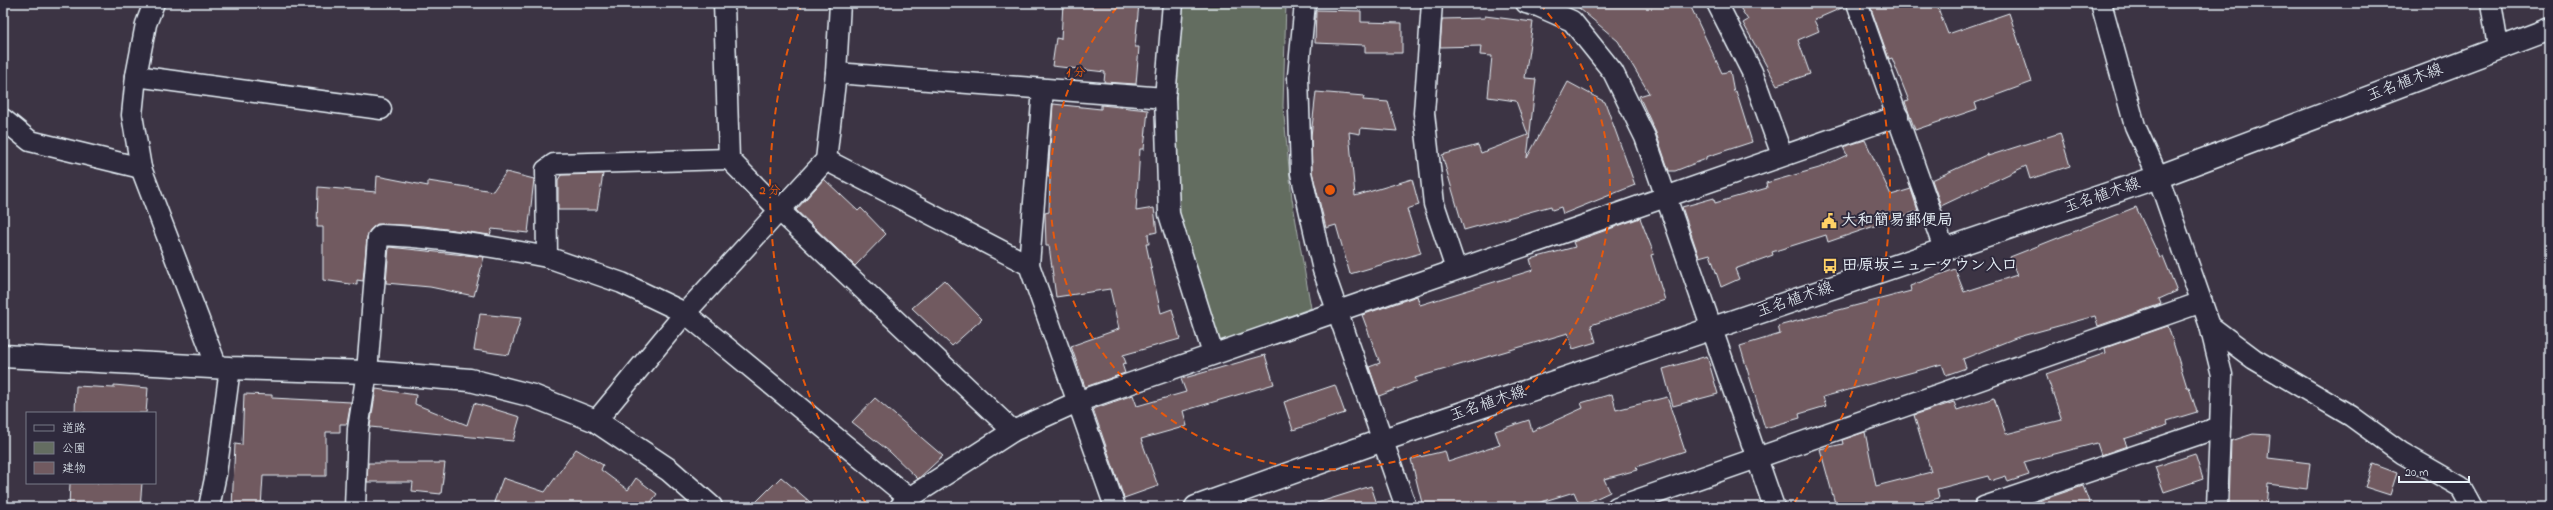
<svg xmlns="http://www.w3.org/2000/svg" width="2553" height="510" font-family="'Indie Flower','Klee One',sans-serif">
  <style>
    .green { fill: #646d61; stroke: #a6afac }
    .building { fill: #715a60; stroke: #e8f1f8 }
    .lines { fill: none; stroke-linecap: round; stroke-linejoin: round }
    .minor-casing { stroke: #e8f1f8; stroke-width: 23 }
    .tertiary-casing { stroke: #e8f1f8; stroke-width: 25 }
    .secondary-casing { stroke: #e8f1f8; stroke-width: 25 }
    .minor { stroke: #2f2a3d; stroke-width: 20 }
    .tertiary { stroke: #2f2a3d; stroke-width: 22 }
    .secondary { stroke: #2f2a3d; stroke-width: 22 }
    .ring { fill: none; stroke: #e8590c; stroke-width: 2; stroke-dasharray: 7 5 }
    .labels { text-anchor: middle; dominant-baseline: central; stroke-width: 4; stroke-linejoin: round; paint-order: stroke }
    .street-label { font-size: 16px; fill: #e8f1f8; stroke: #2f2a3d }
    .poi-label { font-size: 16px; font-weight: bold; fill: #e8f1f8; stroke: #2f2a3d; text-anchor: start }
    .centre { fill: #e8590c; stroke: #2f2a3d; stroke-width: 2 }
    .ring-label { font-size: 12px; text-anchor: middle; font-weight: bold; fill: #e8590c; stroke: #2f2a3d; stroke-width: 4; stroke-linejoin: round; paint-order: stroke }
  </style>
  <rect width="100%" height="100%" fill="#3c3444"/>
  <filter id="ink" filterUnits="userSpaceOnUse"><feTurbulence type="fractalNoise" baseFrequency=".025" numOctaves="2"/><feDisplacementMap in="SourceGraphic" scale="8" xChannelSelector="R" yChannelSelector="G"/><feConvolveMatrix kernelMatrix="1 2 1 2 8 2 1 2 1" color-interpolation-filters="sRGB"/></filter>
  <g filter="url(#ink)">
    <polygon class="green" points="1181,3 1286,3 1283,106 1292,199 1311,308 1220,342 1175,206 1170,118"/>
    <g class="building">
      <polygon points="1063,3 1139,3 1135,47 1139,47 1136,84 1104,82 1105,72 1052,66 1056,38 1061,39"/>
      <polygon points="1573,3 1689,3 1722,73 1730,71 1734,92 1736,91 1752,142 1706,157 1706,159 1675,171 1669,171 1656,133 1639,96 1649,93 1618,41"/>
      <polygon points="1737,3 1846,3 1846,6 1814,20 1819,31 1798,40 1810,74 1777,85 1743,23 1748,20"/>
      <polygon points="1869,3 1936,3 1948,34 2009,13 2032,82 1975,103 1977,109 1915,130 1905,102 1909,101 1892,58 1889,59"/>
      <polygon points="1316,10 1361,11 1361,22 1402,23 1402,53 1365,53 1365,45 1315,43"/>
      <polygon points="1485,16 1533,22 1525,78 1536,79 1527,158 1568,82 1605,102 1635,185 1563,214 1561,207 1552,210 1551,206 1464,230 1442,155 1478,145 1481,153 1528,135 1516,101 1488,97 1492,56 1480,55 1481,46 1440,47 1442,19 1485,18"/>
      <polygon points="1316,92 1364,96 1363,100 1388,102 1397,131 1361,128 1360,134 1349,132 1355,196 1412,179 1419,205 1407,209 1421,253 1350,274 1336,225 1326,228 1312,172 1311,136"/>
      <polygon points="1053,104 1101,109 1101,105 1148,110 1144,149 1140,149 1136,211 1154,208 1157,232 1148,234 1149,244 1146,244 1161,313 1172,309 1180,339 1123,355 1126,363 1122,364 1125,373 1085,387 1071,346 1119,329 1110,289 1056,297 1049,246 1046,246 1045,213 1049,212 1050,177 1048,177"/>
      <polygon points="2060,133 2070,166 2030,179 2026,166 1941,206 1932,180 1988,154 1988,156"/>
      <polygon points="1865,140 1891,195 1911,189 1918,211 1828,242 1826,235 1772,252 1773,255 1735,269 1739,279 1721,287 1710,254 1699,257 1682,207 1714,198 1715,203 1767,188 1766,183 1819,168 1847,155 1843,147"/>
      <polygon points="506,172 534,179 528,233 492,229 490,235 424,226 377,224 370,230 367,237 363,281 357,280 357,285 323,280 323,227 317,227 318,187 376,192 377,176 428,186 428,181 493,191"/>
      <polygon points="603,174 597,210 558,210 558,180 561,175"/>
      <polygon points="824,179 858,211 861,208 886,234 855,266 796,210"/>
      <polygon points="2136,207 2160,258 2163,256 2177,291 2159,299 2161,304 2098,326 2095,316 2018,337 1963,359 1966,368 1946,375 1942,364 1823,397 1826,406 1799,414 1800,418 1765,428 1740,346 1780,334 1778,326 1911,291 1910,286 1955,269 1964,292 2017,275 2010,257"/>
      <polygon points="1640,218 1654,254 1651,255 1665,300 1591,325 1596,342 1573,349 1568,333 1415,378 1417,381 1379,396 1369,367 1380,363 1362,315 1417,296 1420,305 1533,270 1530,259 1575,247 1573,242"/>
      <polygon points="389,247 484,257 474,296 430,287 386,283"/>
      <polygon points="944,280 982,319 952,346 912,308"/>
      <polygon points="480,314 521,318 509,355 474,350"/>
      <polygon points="2168,326 2187,387 2189,387 2197,412 2167,421 2168,425 2124,439 2127,446 2101,455 2097,443 2024,462 2029,475 2008,482 2006,476 1990,481 1988,476 1937,489 1939,498 1905,507 1836,507 1820,449 1843,444 1842,440 1865,432 1876,486 1931,472 1914,415 1954,402 1957,410 1994,398 2006,434 2062,420 2046,374 2106,353 2105,348"/>
      <polygon points="1265,355 1274,384 1183,411 1187,426 1141,439 1158,486 1124,498 1093,409 1133,395 1137,406 1186,392 1181,379"/>
      <polygon points="1707,356 1718,394 1673,406 1663,369"/>
      <polygon points="114,385 148,388 146,413 75,413 76,386 114,388"/>
      <polygon points="1335,385 1345,413 1293,430 1284,402"/>
      <polygon points="376,389 416,395 415,404 467,425 474,403 520,417 513,441 370,427"/>
      <polygon points="244,394 272,395 272,398 351,402 347,424 340,424 340,432 326,432 326,476 263,476 261,507 232,507 235,444 242,445"/>
      <polygon points="1612,394 1616,410 1667,397 1685,451 1636,467 1637,470 1604,479 1610,492 1580,506 1574,492 1525,507 1423,507 1411,459 1445,451 1448,462 1500,445 1495,431 1529,420 1532,431 1583,408 1581,403"/>
      <polygon points="875,398 943,456 918,479 890,452 852,422"/>
      <polygon points="2253,434 2270,435 2268,458 2310,463 2307,489 2268,484 2266,507 2229,507 2231,441"/>
      <polygon points="576,449 603,465 601,470 628,490 636,478 657,494 649,505 651,507 509,507 494,502 503,478 545,492"/>
      <polygon points="2195,454 2203,479 2164,492 2155,467"/>
      <polygon points="368,463 445,463 441,494 412,491 413,482 367,482"/>
      <polygon points="2373,464 2397,473 2390,495 2365,487"/>
      <polygon points="781,477 816,507 751,507"/>
      <polygon points="70,483 142,483 140,507 69,507"/>
      <polygon points="1371,486 1378,507 1318,507 1317,503"/>
      <polygon points="2083,486 2091,507 2031,507 2030,504"/>
    </g>
    <g class="lines">
      <defs>
        <g id="minor">
          <polyline points="154,3 146,24 136,76 132,115 141,168 217,367"/>
          <polyline points="724,3 729,159 780,211 1013,431"/>
          <polyline points="1173,3 1165,98 1169,214 1213,354"/>
          <polyline points="1305,3 1298,76 1301,173 1323,270 1406,507"/>
          <polyline points="1432,3 1424,113 1434,204 1456,269"/>
          <polyline points="1526,3 1538,6 1572,21 1613,72 1645,137 1774,507"/>
          <polyline points="1717,3 1752,72 1782,155"/>
          <polyline points="1857,3 1944,249"/>
          <polyline points="2491,3 2498,47"/>
          <polyline points="836,73 1165,98"/>
          <polyline points="136,76 381,109"/>
          <polyline points="3,119 30,141 141,168"/>
          <polyline points="729,159 554,164 546,170 547,257 622,283 685,313 909,498"/>
          <polyline points="826,160 1029,265 1115,507"/>
          <polyline points="1029,265 1043,89"/>
          <polyline points="2210,326 2254,359 2351,416 2402,453 2461,487 2472,507"/>
          <polyline points="596,421 685,313 826,160 836,73 840,3"/>
          <polyline points="209,507 216,474 230,368"/>
          <path d="M355 507 358 429 367 372 378 238 381 235C438 237 492 246 547 257"/>
          <polyline points="900,507 909,498 1013,431 1077,402 1898,116"/>
          <polyline points="1617,507 2202,302"/>
          <polyline points="1984,507 2220,427 2222,375 2210,326 2158,177 2135,126 2101,3"/>
          <polyline points="2217,507 2220,427"/>
        </g>
        <polyline id="tertiary" points="3,356 230,368 367,372 470,380 533,396 596,421 669,470 711,507"/>
        <polyline id="secondary" points="1196,507 1383,440 2158,177 2550,29"/>
      </defs>
      <use href="#minor" class="minor-casing"/>
      <use href="#tertiary" class="tertiary-casing"/>
      <use href="#secondary" class="secondary-casing"/>
      <use href="#minor" class="minor"/>
      <use href="#tertiary" class="tertiary"/>
      <use href="#secondary" class="secondary"/>
    </g>
  </g>
  <g class="ring">
    <path d="M1540 4A280 280 0 1 1 1120 4"/>
    <path d="M866 503A560 560 0 0 1 802 3M1858 3A560 560 0 0 1 1794 503"/>
  </g>
  <defs>
    <symbol id="civic-bare" viewBox="-9 -9 18 18"><path d="M-.6-6.5H3V-4.5H.6V-3L4-1V1h2V6H-6V1h2V-1L-.6-3ZM-1.2 2.5V6h2.4V2.5Z" fill="#ffd166" stroke="#2f2a3d" stroke-width="2.5" paint-order="stroke"/></symbol>
    <symbol id="bus-bare" viewBox="-9 -9 18 18"><path d="M-5-6H5V4H4V6H2V4H-2V6H-4V4H-5ZM-3.5-4V0h7V-4ZM-3.5 1.2v1.5H-2V1.2ZM2 1.2v1.5H3.5V1.2Z" fill="#ffd166" stroke="#2f2a3d" stroke-width="2.5" paint-order="stroke"/></symbol>
  </defs>
  <g fill-rule="evenodd">
    <use href="#civic-bare" x="1818" y="210" width="22" height="22"/>
    <use href="#bus-bare" x="1819" y="255" width="22" height="22"/>
  </g>
  <g class="labels">
    <g class="street-label">
      <text transform="translate(2405 83) rotate(-21)">玉名植木線</text>
      <text transform="translate(2102 196) rotate(-19)">玉名植木線</text>
      <text transform="translate(1795 300) rotate(-19)">玉名植木線</text>
      <text transform="translate(1488 404) rotate(-19)">玉名植木線</text>
    </g>
    <g class="poi-label">
      <text x="1841" y="221">大和簡易郵便局</text>
      <text x="1842" y="266">田原坂ニュータウン入口</text>
    </g>
  </g>
  <circle cx="1330" cy="190" r="6" class="centre"/>
  <g class="ring-label">
    <text x="1076" y="76">1 分</text>
    <text x="770" y="194">2 分</text>
  </g>
  <rect width="2553" height="510" fill="none" stroke="#2f2a3d" stroke-width="16"/>
  <rect x="8" y="8" width="2537" height="494" fill="none" stroke="#e8f1f8" stroke-width="1.5" filter="url(#ink)"/>
  <rect x="26" y="412" width="130" height="72" fill="#2f2a3d" stroke="#797a88"/>
  <rect x="34" y="425" width="20" height="6" fill="#2f2a3d" stroke="#797a88"/>
  <text x="62" y="432" font-size="12" fill="#e8f1f8">道路</text>
  <rect x="34" y="442" width="20" height="12" fill="#646d61" stroke="#797a88"/>
  <text x="62" y="452" font-size="12" fill="#e8f1f8">公園</text>
  <rect x="34" y="462" width="20" height="12" fill="#715a60" stroke="#797a88"/>
  <text x="62" y="472" font-size="12" fill="#e8f1f8">建物</text>
  <path d="M2399 476v6h70v-6" fill="none" stroke="#e8f1f8" stroke-width="2"/>
  <text x="2405" y="476" font-size="12" fill="#e8f1f8" stroke="#2f2a3d" stroke-width="3" paint-order="stroke">20 m</text>
</svg>
